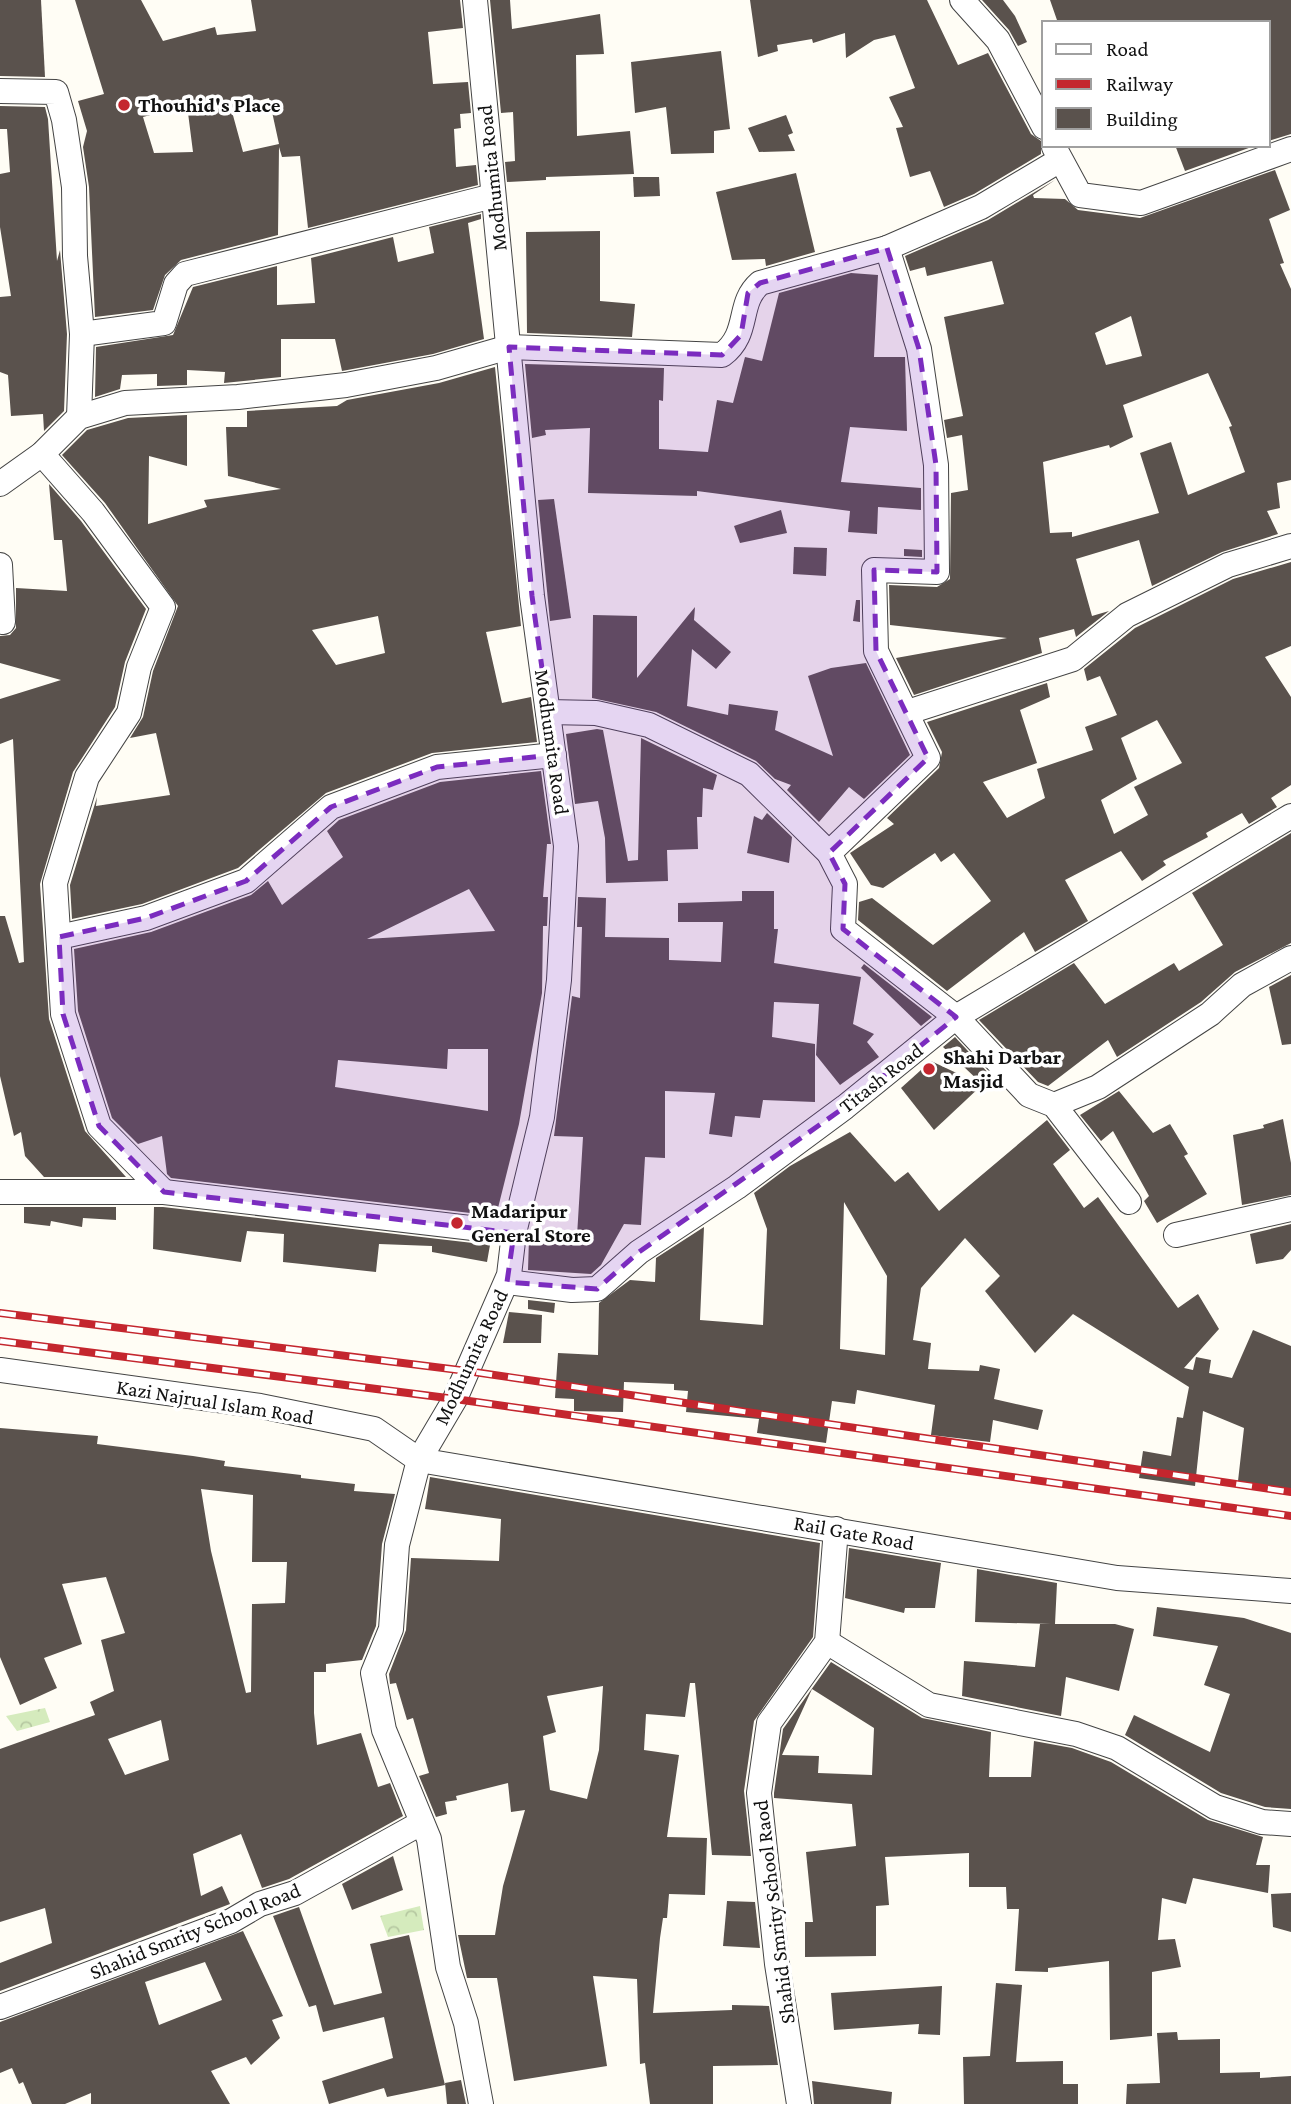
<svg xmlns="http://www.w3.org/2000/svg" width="1291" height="2104" font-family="'Crimson Pro',serif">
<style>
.park{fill:url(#park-crowns)}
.building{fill:#5a524d;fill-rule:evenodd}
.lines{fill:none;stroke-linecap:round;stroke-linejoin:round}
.minor-casing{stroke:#444;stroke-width:26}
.minor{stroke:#fff;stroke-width:24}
.rail-casing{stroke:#c4262e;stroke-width:8}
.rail{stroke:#fff;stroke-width:5;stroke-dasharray:16;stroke-linecap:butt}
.marked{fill:#7b2cbf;fill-opacity:0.2;stroke:#7b2cbf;stroke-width:5;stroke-dasharray:14 9;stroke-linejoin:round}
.poi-dot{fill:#c4262e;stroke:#fff;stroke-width:2.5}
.labels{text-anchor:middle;stroke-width:7;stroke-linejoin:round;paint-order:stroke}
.poi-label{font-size:21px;font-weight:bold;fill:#111;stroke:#fff;text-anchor:start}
.street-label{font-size:21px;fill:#111;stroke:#fff}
</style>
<defs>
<pattern id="park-crowns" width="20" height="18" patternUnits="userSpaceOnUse" patternTransform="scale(1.75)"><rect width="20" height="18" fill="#d5ebbd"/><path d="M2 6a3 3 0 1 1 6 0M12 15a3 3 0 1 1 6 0" fill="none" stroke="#b6c8a1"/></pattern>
</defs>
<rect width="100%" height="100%" fill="#fffdf5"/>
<g class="park">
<polygon points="45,1708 50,1722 17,1731 6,1716"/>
<polygon points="420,1906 424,1930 388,1937 380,1916"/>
</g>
<g class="building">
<polygon points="0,0 41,0 45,77 0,76"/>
<path d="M75,0H141L163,41L215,27L217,35L256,31L251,0H460L463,28L428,32L433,84L468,82L471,113L460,114L461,128L454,129L456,167L476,165L478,185L308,228L300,156L282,157L279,147L278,235L181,260L165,275L153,310L95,317L89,187L83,147L87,131L78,101L104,94ZM269,98L279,144L243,152L231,108ZM187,105L193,152L154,153L143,117Z"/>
<polygon points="490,0 510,0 512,29 600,14 604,54 576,55 577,136 630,131 634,174 546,177 546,180 507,182 505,162 515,161 513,112 501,113"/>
<polygon points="750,0 927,0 958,65 988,53 1031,134 1041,141 1041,154 974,194 944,207 930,171 910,177 896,128 903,127 889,97 915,88 895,35 874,40 846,58 845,33 813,43 812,39 777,45 778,51 758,57"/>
<polygon points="982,0 1003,0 1015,16 1027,42 1018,46 1009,30"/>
<polygon points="1050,0 1291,0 1291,134 1268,141 1268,23 1058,23"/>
<polygon points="721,51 730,129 714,131 714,153 671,154 666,107 635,113 631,62"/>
<polygon points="0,106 45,107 48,119 57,261 60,250 67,334 64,411 44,431 43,414 11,416 8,375 0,372 0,297 11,296 0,227 0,174 10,172 7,129 0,129"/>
<polygon points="786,115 793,133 788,135 795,151 759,152 748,128"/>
<polygon points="1175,145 1257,145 1185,171"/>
<path d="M1275,170L1290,210L1269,219L1284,263L1280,264L1291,289V480L1277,483L1280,508L1267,511L1278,534L1222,552L1152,586L1139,540L1076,559L1092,616L1109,611L1076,637L1074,629L1039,638L1042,653L914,695L896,658L1007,638L890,625L889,585L937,587L950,579L951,493L968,490L962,435L947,438L944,420L963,416L944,317L1004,304L992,261L927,276L925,267L910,271L905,256L988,220L1055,180L1033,195L1034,198L1065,199L1078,210L1140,218ZM1131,316L1142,356L1106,365L1095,333ZM1208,373L1232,426L1229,427L1245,472L1188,495L1171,442L1140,453L1159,513L1072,537V532L1050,533L1043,462L1109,445L1110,448L1133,437L1123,405Z"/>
<polygon points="796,173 815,252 766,266 765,259 732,260 716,192"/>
<polygon points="633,177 659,177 660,196 634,197"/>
<polygon points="481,214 481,219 468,223 484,339 433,354 342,371 335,339 281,339 281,377 224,383 225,372 187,370 187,385 157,386 157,374 122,375 120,389 95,397 96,347 173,335 193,287 277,266 277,305 315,303 311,258 393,237 398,262 434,253 429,227"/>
<polygon points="600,231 600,301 635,304 632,337 527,333 526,232"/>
<polygon points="851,273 878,275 874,357 905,357 907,431 850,427 841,482 921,488 921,510 878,507 877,534 848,532 850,511 697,491 697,496 588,493 590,428 545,430 546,435 532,438 525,364 664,368 663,401 659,400 659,449 708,452 717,400 733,403 745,357 762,361 779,293"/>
<path d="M495,367L521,626L486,632L502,703L531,697L537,742L432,753L326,793L238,868L142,904L72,919L70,885L97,797L96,806L170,795L156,733L130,738L143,717L153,671L178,606L105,503L62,455L87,430L128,418L187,415V466L149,456L148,524L207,507L204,500L281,489L228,476L226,427H247V411L337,406L347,400L439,383ZM378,616L385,653L336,665L312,630Z"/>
<polygon points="49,484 81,521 146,609 125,662 115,707 73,772 40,884 49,1019 85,1131 126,1177 44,1177 25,1156 21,1132 14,1136 0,1076 0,916 5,916 19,963 24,962 13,739 0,744 0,699 61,680 0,663 0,636 10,635 16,628 16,588 67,591 62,540 54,540"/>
<polygon points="554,499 571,618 550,621 538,500"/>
<polygon points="781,510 787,533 740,543 734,526"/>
<polygon points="794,547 827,548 826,576 793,574"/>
<polygon points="904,549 922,550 922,557 904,556"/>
<path d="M1291,562V646L1265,657L1291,697V785L1271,798L1277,807L1249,824L1242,813L1206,833L1208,837L1163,861L1166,865L1142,881L1121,851L1065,880L1088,921L1035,952L1024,932L947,991L858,920L859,902L872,898L933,945L991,901L954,853L941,862L935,853L883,888L871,885L850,853L894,824L887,818L939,768L942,752L927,722L1047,683L1050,697L1020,710L1037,763L983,782L1007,818L1045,798L1037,769L1093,750L1085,727L1117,715L1100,676L1087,681L1084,669L1135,628L1233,579ZM1157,720L1182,763L1134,787L1148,815L1114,834L1101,800L1137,779L1121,738Z"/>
<polygon points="856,600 860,600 860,622 853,621"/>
<polygon points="695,607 694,620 731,652 716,669 692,649 687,706 728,715 729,704 778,711 775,730 833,756 808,676 831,668 866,663 910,755 864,799 849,787 819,822 787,790 791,785 775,779 756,761 656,712 592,698 593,615 637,616 637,678"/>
<polygon points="597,729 603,730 628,861 638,860 641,738 717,775 713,790 703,788 702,817 697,817 698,849 667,850 668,881 606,883 605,838 598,801 575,804 566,734"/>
<path d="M541,771L551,844H547L543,897H548L547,926H543L542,993L519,1124L496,1216L171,1178L167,1174L162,1136L138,1144L112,1118L78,1011L74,949L151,932L251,895L268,881L282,905L343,857L327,831L339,820L440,782ZM469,889L495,931L367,939ZM448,1049H488V1111L335,1087L338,1060L447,1069Z"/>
<polygon points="767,813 792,837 789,863 747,853 754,816 762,820"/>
<polygon points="1291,833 1291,943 1235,972 1201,1002 1117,1057 1108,1040 1048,1086 1038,1082 979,1020 1074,963 1105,1004 1174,963 1179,971 1223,945 1192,893"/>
<polygon points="742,891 774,891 774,929 778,929 774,963 861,977 853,1024 874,1034 867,1042 879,1057 840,1085 816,1055 819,1004 774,1002 772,1037 815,1044 815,1102 763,1100 760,1118 735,1116 732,1137 709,1134 715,1093 665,1091 665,1158 645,1157 641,1225 624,1224 601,1265 591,1274 528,1270 529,1238 577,1236 583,1137 554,1136 572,996 580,998 582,927 577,927 578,897 606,898 605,937 669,938 669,960 721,962 723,922 678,922 678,903 742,901"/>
<polygon points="864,964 932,1017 921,1026 861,968"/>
<polygon points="1291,975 1291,1044 1282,1045 1269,987"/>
<polygon points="955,1037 992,1077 983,1085 943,1047"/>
<polygon points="931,1061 982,1085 934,1130 901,1088"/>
<polygon points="1119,1091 1153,1133 1170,1124 1188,1154 1184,1156 1207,1194 1157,1223 1144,1201 1149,1196 1113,1131 1101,1141 1080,1115"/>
<polygon points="1283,1119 1291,1163 1291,1195 1242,1205 1233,1135 1264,1128 1263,1125"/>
<path d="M1047,1120L1070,1150L1053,1164L1084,1208L1098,1197L1178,1308L1198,1294L1219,1329L1184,1368L1193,1370L1196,1357L1211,1360L1209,1373L1232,1378L1253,1330L1291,1346V1490L1238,1481L1244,1428L1203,1411L1195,1486L1139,1478L1143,1451L1171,1456L1177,1417L1183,1418L1189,1387L1073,1314L1035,1353L985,1291L1000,1276L965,1238L921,1288L913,1340L931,1343L928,1369L979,1371L980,1365L1000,1369L994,1399L1043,1410L1038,1430L993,1420L990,1442L931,1435L935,1405L857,1390L855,1404L832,1401L826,1443L757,1433L759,1419L686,1412L688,1391L674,1390V1384L624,1382L623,1412L574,1411V1399L555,1398L558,1353L598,1355L599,1303L630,1280L655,1282L656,1258L704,1227L700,1320L763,1325L767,1229L754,1193L790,1166L850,1132L895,1182L908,1172L939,1211ZM844,1202L887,1276L885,1355L840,1349Z"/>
<polygon points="24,1207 116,1207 116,1220 83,1218 82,1227 51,1221 50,1226 24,1223"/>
<polygon points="154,1207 163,1207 490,1245 487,1262 432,1252 432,1246 379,1244 376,1272 283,1262 284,1234 247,1231 241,1262 153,1249"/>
<polygon points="1291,1224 1291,1250 1283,1259 1256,1264 1250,1234"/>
<polygon points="528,1300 555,1303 554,1313 528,1309"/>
<polygon points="509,1312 542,1315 541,1343 503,1343"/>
<path d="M0,1428L98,1436L97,1444L193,1456L225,1461L224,1466L301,1475V1478L355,1484L354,1491L395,1494L382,1544L376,1626L362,1660L326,1664V1672H314V1713L317,1745L361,1733L378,1787L390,1783L403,1816L289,1879L262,1888L241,1834L193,1854L201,1896L222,1886L230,1904L0,1991V1963L52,1943L45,1908L0,1922V1749L95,1715L90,1702L114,1691L101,1640L125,1633L106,1577L62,1584L82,1644L44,1658L57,1688L20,1705L0,1657ZM201,1489L253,1495L252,1562H287L285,1603L252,1604L251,1692L246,1693L211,1551ZM161,1720L169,1760L125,1775L108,1739Z"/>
<path d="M430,1477L820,1543L813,1637L754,1721L744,1791L751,1856L712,1855L695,1683H690L685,1717L646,1714L644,1750L679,1755L667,1837L707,1838L705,1895L669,1894L667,1918H663L660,1938L653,2013L732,2010V2005L769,2006L778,2065L713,2066V2104H650L645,2063L640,2064L637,1979L593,1976L607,2066L514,2081L497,1978H467L458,1935H495L503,1886L525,1810L511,1812L508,1783L456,1796L457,1800L445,1802L447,1814L436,1817L419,1776L429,1773L413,1718L407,1720L396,1683L390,1684L389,1674L406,1630L411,1558L499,1561L501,1519L425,1509ZM603,1686L599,1750L587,1799L550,1790L543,1736L556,1732L547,1696Z"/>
<polygon points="849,1548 941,1563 935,1608 905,1608 904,1613 845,1598"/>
<polygon points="977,1569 1057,1583 1055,1624 1115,1624 1134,1629 1119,1691 1066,1677 1061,1716 962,1696 964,1661 1035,1667 1040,1624 1051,1624 975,1622"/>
<polygon points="1157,1607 1244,1618 1291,1633 1291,1809 1265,1807 1221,1793 1125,1735 1134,1715 1210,1752 1230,1694 1204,1685 1218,1646 1153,1636"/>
<path d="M831,1662L922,1718L991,1732L989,1777H1031L1034,1741L1072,1748L1111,1762L1208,1820L1263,1837L1256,1865H1270L1268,1893L1193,1878L1186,1904L1162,1898L1158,1940L1175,1939L1181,1967L1152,1972V2036L1110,2040L1109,1961L1048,1968V1972L1015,1971L1019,1909H1007L1006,1887H969V1853L885,1857L889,1905L876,1906V1956L805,1957V1922H813L806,1852L856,1846L852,1804L774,1798V1793L783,1729ZM812,1689L874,1728L872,1775L818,1773L819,1756L782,1755Z"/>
<polygon points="393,1856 403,1890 352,1910 342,1884"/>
<polygon points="1291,1893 1291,1932 1273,1927 1271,1894"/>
<polygon points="727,1901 755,1902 760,1948 723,1946"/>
<polygon points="299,1907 334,2005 382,1993 370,1944 409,1935 445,2085 387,2097 384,2088 329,2104 322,2081 393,2058 384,2017 323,2032 316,2005 309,2007 273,1916"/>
<path d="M243,1931L283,2016L272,2020L280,2038L251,2065L246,2057L211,2071L230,2104H91V2093L65,2104H32L23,2082L19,2084L12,2068L0,2073V2022ZM205,1962L222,2000L159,2025L145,1982Z"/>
<polygon points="996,1983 1022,1985 1016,2062 1063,2061 1063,2084 1078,2084 1078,2104 964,2104 963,2057 990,2056"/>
<polygon points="942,1986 940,2035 918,2034 919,2024 834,2030 831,1993"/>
<polygon points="1177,2032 1178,2040 1220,2039 1220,2073 1260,2072 1260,2078 1291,2076 1291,2104 1126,2104 1127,2084 1160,2083 1157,2033"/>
<polygon points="461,2080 466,2104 447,2104 445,2083"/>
<polygon points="812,2081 892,2092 891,2104 814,2104"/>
</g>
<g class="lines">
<g class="minor-casing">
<g id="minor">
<polyline points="475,0 532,596 566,846 559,980 542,1117 514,1233 509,1275 455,1399 419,1460 397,1545 391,1629 373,1673 384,1730 429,1839 448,1967 466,2023 481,2104"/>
<polyline points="962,0 998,40 1044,127"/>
<polyline points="0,91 56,92 64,120 74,187 75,256 82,334 79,417"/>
<polyline points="1054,147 1080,195 1141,203 1291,149"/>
<polyline points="82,334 164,323 176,284 185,274 493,196"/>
<polyline points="42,454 93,512 163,607 139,667 129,713 87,777 55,883 63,1014 99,1126 164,1192"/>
<path d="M0,484L42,454L79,417L125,403L238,397L346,385L436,368L509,347L722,355C751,333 736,304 760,283L887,248L981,207L1060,160"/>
<polyline points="0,565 3,622"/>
<polyline points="548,712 596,713 649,725 749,774 829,853 845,884 843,929 956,1017 1029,1095 1054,1105 1129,1202"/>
<polyline points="908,712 1073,659 1127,615 1228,565 1291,546"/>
<polyline points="829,853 928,758 876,651 874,570 937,572 936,465 919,349 887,248"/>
<polyline points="59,937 146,918 246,881 331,807 437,767 554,755"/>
<polyline points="1054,1105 1098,1087 1210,1014 1242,985 1291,958"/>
<polyline points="0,1192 164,1192 514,1233"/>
<polyline points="1176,1235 1291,1209"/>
<polyline points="507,1282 572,1290 597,1289 639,1252 737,1187 845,1107 956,1017 1291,816"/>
<polyline points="0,1370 260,1406 374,1429 419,1460 1117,1578 1291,1591"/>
<polyline points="827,1642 929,1705 1076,1734 1117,1748 1215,1807 1262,1822 1291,1824"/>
<polyline points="0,2007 231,1921 260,1904 295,1893 421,1823"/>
<polyline points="799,2104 777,1964 759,1793 769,1723 827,1642 836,1529"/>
</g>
</g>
<use href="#minor" class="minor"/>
<g class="rail-casing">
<g id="rail">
<polyline points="0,1313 467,1371 1291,1492"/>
<polyline points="0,1341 455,1399 1291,1516"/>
</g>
</g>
<use href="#rail" class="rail"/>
</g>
<path class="marked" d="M887,248L919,349L936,465L937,572L874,570L876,651L928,758L829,853L845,884L843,929L956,1017L845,1107L639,1252L597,1289L507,1282L514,1233L164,1192L99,1126L63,1014L59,937L146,918L246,881L331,807L437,767L554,755L532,596L509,347L722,355L741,335L748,293L760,283Z"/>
<g class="poi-dot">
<circle cx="124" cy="105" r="7"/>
<circle cx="929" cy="1069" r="7"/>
<circle cx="457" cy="1223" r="7"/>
</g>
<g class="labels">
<g class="poi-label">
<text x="138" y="112">Thouhid's Place</text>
<text x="943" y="1064">Shahi Darbar<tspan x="943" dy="24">Masjid</tspan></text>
<text x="471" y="1218">Madaripur<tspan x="471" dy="24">General Store</tspan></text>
</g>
<g class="street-label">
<text transform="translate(492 178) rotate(-96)" y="7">Modhumita Road</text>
<text transform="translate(552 742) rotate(82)" y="7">Modhumita Road</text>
<text transform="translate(881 1078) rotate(-38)" y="7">Titash Road</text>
<text transform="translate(471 1357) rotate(-65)" y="7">Modhumita Road</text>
<text transform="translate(215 1402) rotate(9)" y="7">Kazi Najrual Islam Road</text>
<text transform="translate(854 1533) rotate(10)" y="7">Rail Gate Road</text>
<text transform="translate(774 1912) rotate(-97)" y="7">Shahid Smrity School Raod</text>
<text transform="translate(195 1931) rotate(-22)" y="7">Shahid Smrity School Road</text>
</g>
</g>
<rect x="1042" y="21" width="228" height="126" fill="#ffffff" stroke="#a0a0a0" stroke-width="2"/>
<rect x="1056" y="44" width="35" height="10" fill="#ffffff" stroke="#a0a0a0" stroke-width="2"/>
<text x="1106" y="56" font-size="21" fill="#111111">Road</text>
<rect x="1056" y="79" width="35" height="10" fill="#c4262e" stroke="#a0a0a0" stroke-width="2"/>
<text x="1106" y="91" font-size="21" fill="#111111">Railway</text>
<rect x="1056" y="108" width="35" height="21" fill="#5a524d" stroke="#a0a0a0" stroke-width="2"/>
<text x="1106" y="126" font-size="21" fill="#111111">Building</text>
</svg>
